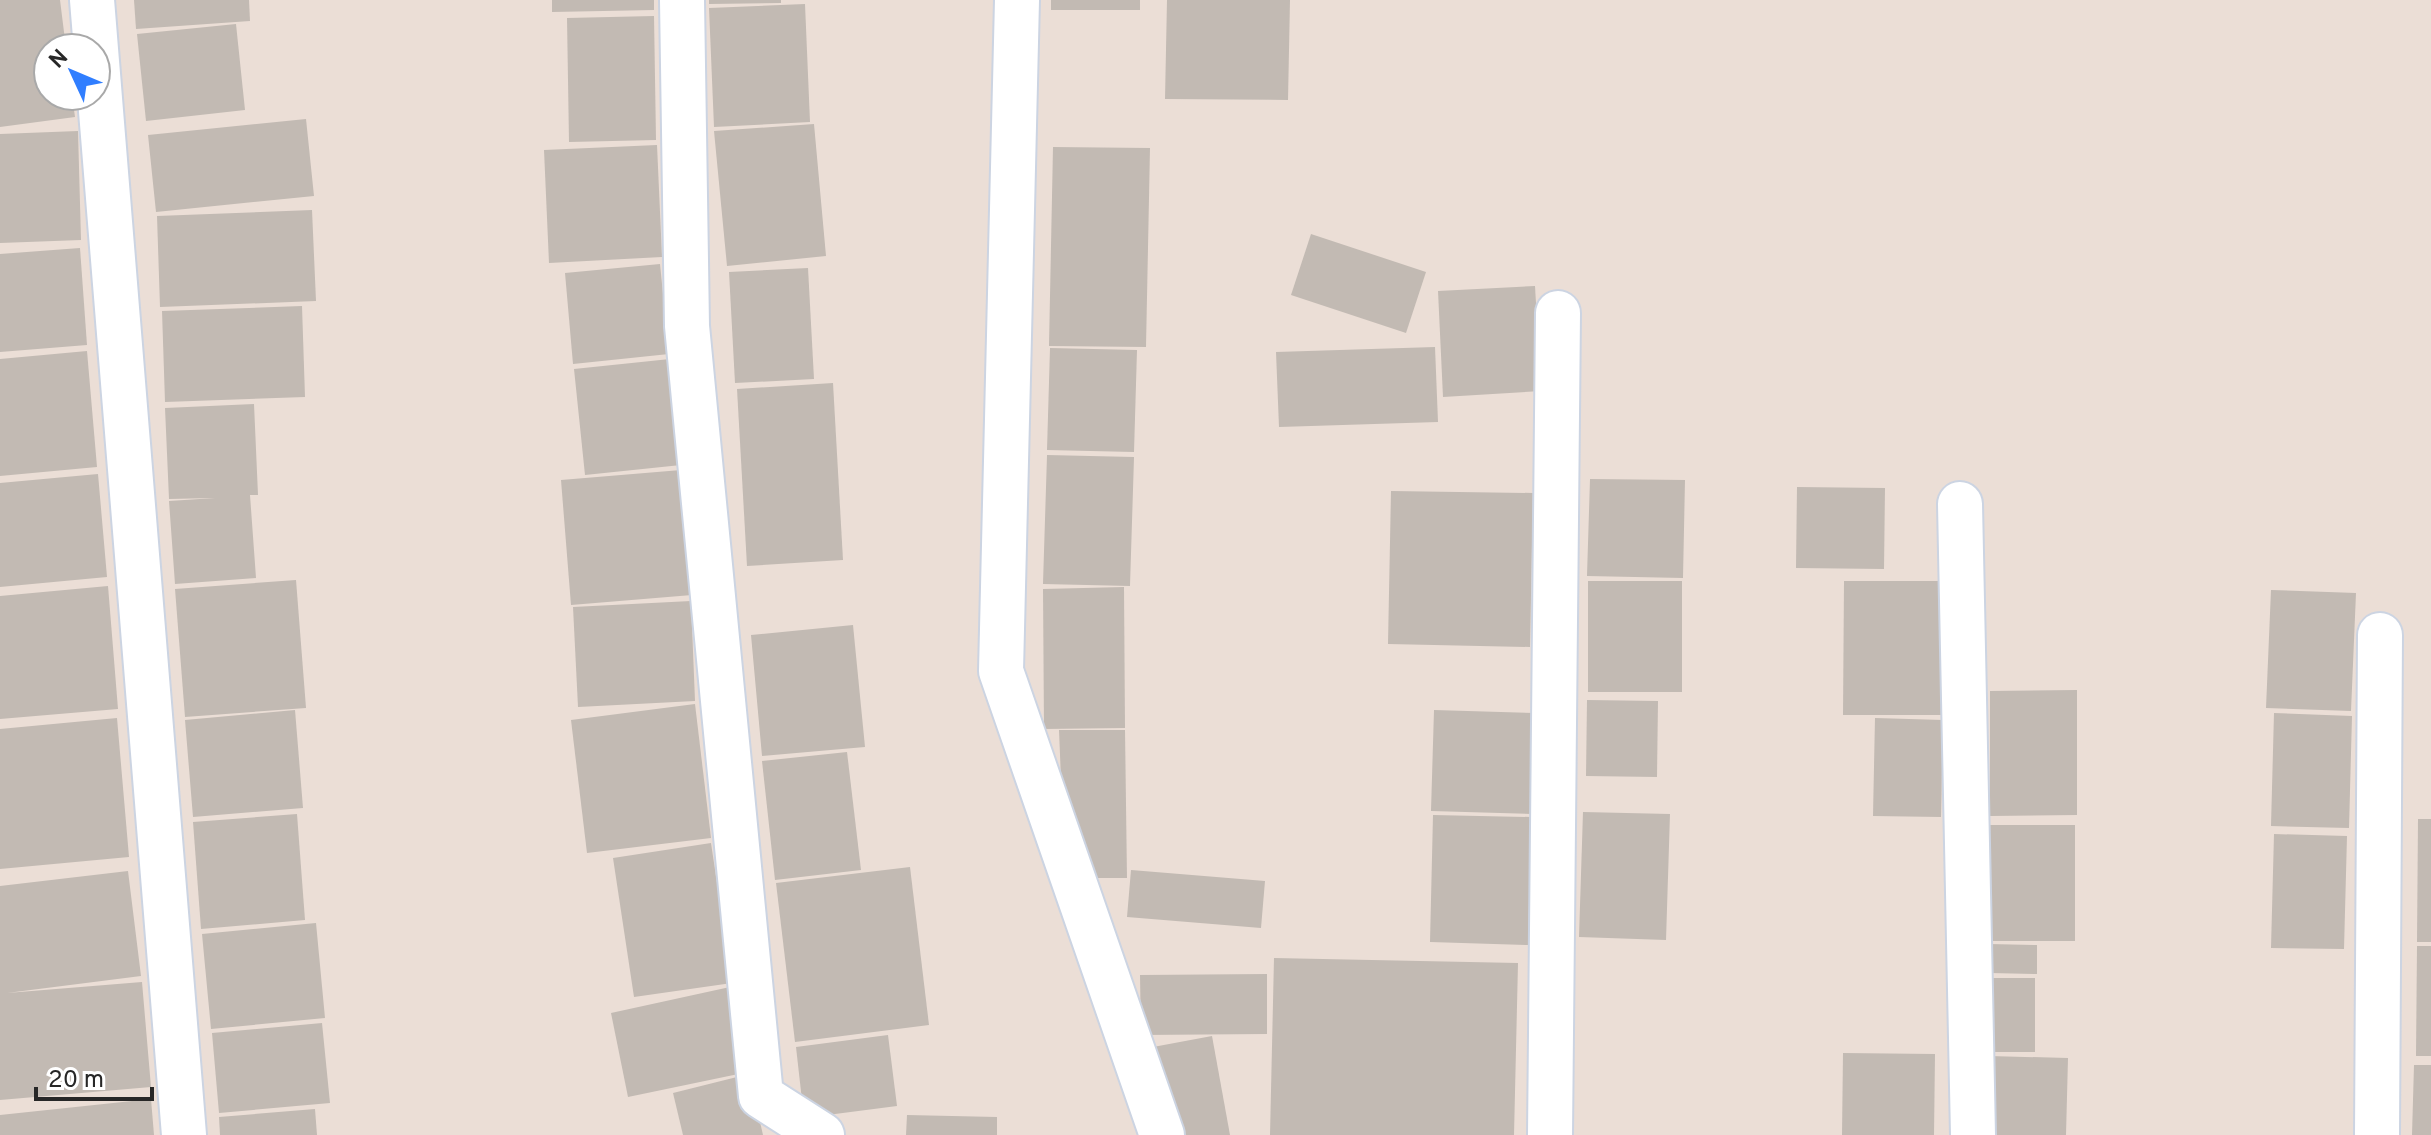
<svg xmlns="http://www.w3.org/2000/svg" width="2431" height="1135" font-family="Overpass,sans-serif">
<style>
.building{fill:#c2bab3}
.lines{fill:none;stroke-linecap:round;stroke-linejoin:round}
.street-casing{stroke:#ccd4e2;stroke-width:48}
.street{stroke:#fff;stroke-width:44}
</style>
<rect width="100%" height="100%" fill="#ebded6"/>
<g class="building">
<polygon points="0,0 60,0 66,48 48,48 48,96 72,96 75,117 0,127"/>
<polygon points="134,0 249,0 250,21 136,29"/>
<polygon points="552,0 654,0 654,10 552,12"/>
<polygon points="709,0 781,0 781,3 709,4"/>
<rect x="1051" y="0" width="89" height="10"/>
<polygon points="1167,0 1290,0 1288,100 1165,99"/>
<polygon points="805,4 810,122 714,127 709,8"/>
<polygon points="654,16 656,140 569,142 567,18"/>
<polygon points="236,24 245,110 146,121 137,34"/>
<polygon points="306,119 314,196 156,212 148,135"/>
<polygon points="814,124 826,256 727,266 714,131"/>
<polygon points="78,131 81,240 0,243 0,134"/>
<polygon points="657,145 662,257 549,263 544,150"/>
<polygon points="1053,147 1150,148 1146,347 1049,346"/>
<polygon points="312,210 316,301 160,307 157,216"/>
<polygon points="1311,234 1426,272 1406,333 1291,295"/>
<polygon points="80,248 87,345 0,352 0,254"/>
<polygon points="660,264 669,354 573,364 565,273"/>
<polygon points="808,268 814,379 735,383 729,272"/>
<polygon points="1535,286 1541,391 1443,397 1438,291"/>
<polygon points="302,306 305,397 165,402 162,311"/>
<polygon points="1435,347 1438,422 1279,427 1276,352"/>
<polygon points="1050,348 1137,350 1134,452 1047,450"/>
<polygon points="87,351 97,467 0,476 0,359"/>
<polygon points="670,359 681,465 585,475 574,369"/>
<polygon points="833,383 843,560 747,566 737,389"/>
<polygon points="254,404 258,495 250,495 256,578 175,584 169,501 215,498 169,499 165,408"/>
<polygon points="1047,455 1134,457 1130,586 1043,584"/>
<polygon points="681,470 692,595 571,605 561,480"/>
<polygon points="98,474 107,577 0,587 0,483"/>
<polygon points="1590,479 1685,480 1683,578 1587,576"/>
<polygon points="1797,487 1885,488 1884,569 1796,568"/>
<polygon points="1391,491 1533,493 1530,647 1388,644"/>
<polygon points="296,580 306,708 185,717 175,589"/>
<rect x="1588" y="581" width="94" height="111"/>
<polygon points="1844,581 1945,581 1943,715 1843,715"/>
<polygon points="108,586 118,709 0,719 0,596"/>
<polygon points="1124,587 1125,728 1044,729 1043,589"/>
<polygon points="2271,590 2356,593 2351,711 2266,708"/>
<polygon points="691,601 695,701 578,707 573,607"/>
<polygon points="853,625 865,747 762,756 751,635"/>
<polygon points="2077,690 2077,815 1990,816 1990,691"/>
<polygon points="1587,700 1658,701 1657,777 1586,776"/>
<polygon points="695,704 711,838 587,853 571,720"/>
<polygon points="295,710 303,808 193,817 185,720"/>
<polygon points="1434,710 1535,713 1532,814 1431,811"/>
<polygon points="2274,713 2352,716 2349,828 2271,826"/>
<polygon points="117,718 129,857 0,869 0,729"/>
<polygon points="1875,718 1943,720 1941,817 1873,816"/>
<polygon points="1059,730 1125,730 1127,878 1065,878"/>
<polygon points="847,752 861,870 775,880 762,761"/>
<polygon points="1583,812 1670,814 1666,940 1579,937"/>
<polygon points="297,814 305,920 201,929 193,822"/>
<polygon points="1433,815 1531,817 1528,945 1430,942"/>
<polygon points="2418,819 2431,819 2431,942 2417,942"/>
<rect x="1989" y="825" width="86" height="116"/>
<polygon points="2274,834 2347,836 2344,949 2271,948"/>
<polygon points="711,843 732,983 634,997 613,858"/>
<polygon points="910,867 929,1025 795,1042 776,883"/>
<polygon points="1131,870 1265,881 1261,928 1127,917"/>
<polygon points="128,871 141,976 7,993 142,982 151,1087 0,1100 0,886"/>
<polygon points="316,923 325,1018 211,1029 202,934"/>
<polygon points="1989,944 2037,945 2037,974 1990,973"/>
<polygon points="2417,946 2431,946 2431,1056 2416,1056"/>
<polygon points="1274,958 1518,963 1514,1135 1270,1135"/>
<polygon points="1267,974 1267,1034 1141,1035 1140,975"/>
<polygon points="1990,978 2035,978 2035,1052 1989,1052"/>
<polygon points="730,987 748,1072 628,1097 611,1013"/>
<polygon points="322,1023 330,1103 219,1113 212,1033"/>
<polygon points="888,1035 897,1106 804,1118 796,1047"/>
<polygon points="1212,1036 1230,1135 1153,1135 1137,1050"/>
<polygon points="1843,1053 1935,1054 1934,1135 1842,1135"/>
<polygon points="1989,1056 2068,1058 2066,1135 1987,1135"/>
<polygon points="2414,1065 2431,1065 2431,1135 2412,1135"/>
<polygon points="749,1074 763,1135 683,1135 673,1093"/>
<polygon points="151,1099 154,1135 0,1135 0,1115"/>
<polygon points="315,1109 317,1135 220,1135 219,1117"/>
<polygon points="907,1115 997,1117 997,1135 906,1135"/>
</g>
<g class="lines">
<g class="street-casing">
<g id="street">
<polyline points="92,0 184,1135"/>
<polyline points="682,0 687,326 761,1096 822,1135"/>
<polyline points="1017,0 1001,671 1162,1135"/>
<polyline points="1960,504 1973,1135"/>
<polyline points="1550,1135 1558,313"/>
<polyline points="2377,1135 2380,635"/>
</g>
</g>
<use href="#street" class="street"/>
</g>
<g transform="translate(72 72) rotate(314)"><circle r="38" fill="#ffffff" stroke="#a9a9a9" stroke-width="2"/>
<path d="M0-6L14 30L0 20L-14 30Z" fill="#307eff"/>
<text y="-12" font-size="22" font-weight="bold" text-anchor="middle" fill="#272727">N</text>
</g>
<path d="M36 1087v12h116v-12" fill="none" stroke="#272727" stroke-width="4"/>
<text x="48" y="1087" font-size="24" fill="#272727" stroke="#ffffff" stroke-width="6" paint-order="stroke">20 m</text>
</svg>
